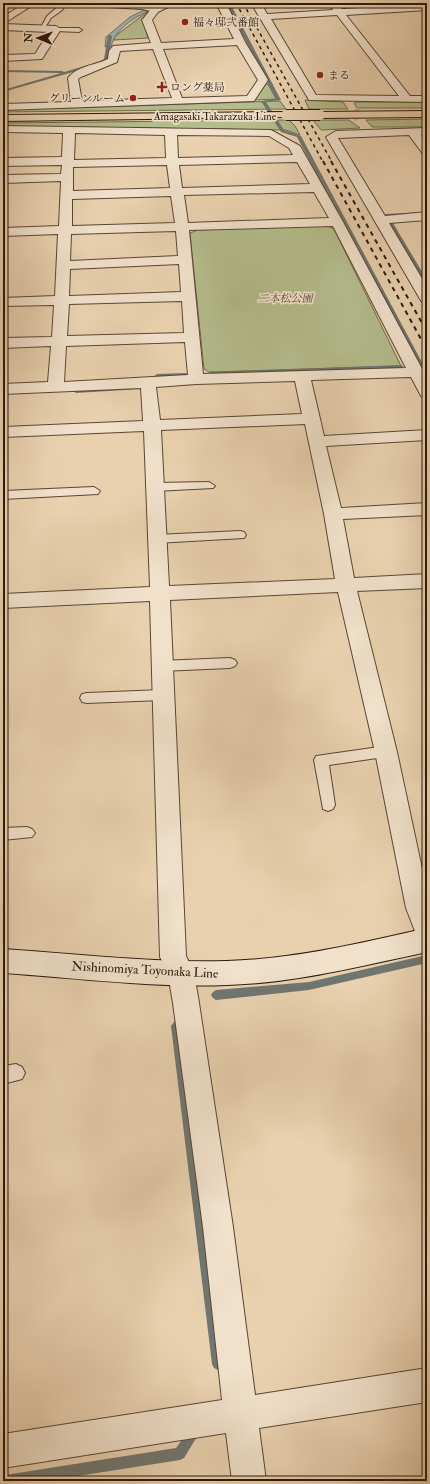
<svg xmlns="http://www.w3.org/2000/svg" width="430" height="1484" font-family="'IM FELL Double Pica','Noto Serif JP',serif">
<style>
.green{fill:#b4bc8c;stroke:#706a4c}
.water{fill:#9cb5b5;stroke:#6f7671}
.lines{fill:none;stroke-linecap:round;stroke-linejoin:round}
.stream{fill:#6f7671;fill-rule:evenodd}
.minor-tunnel{stroke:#c3ac8e;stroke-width:10;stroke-dasharray:10 5;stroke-linecap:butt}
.service-casing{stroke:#5a4634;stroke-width:2}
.minor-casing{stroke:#5a4634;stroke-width:2}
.secondary-casing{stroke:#2b180b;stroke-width:2}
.primary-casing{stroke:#2b180b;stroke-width:2}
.service{fill:#f1e1cb;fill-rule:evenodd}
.minor{fill:#f1e1cb;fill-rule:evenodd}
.secondary{fill:#f1e1cb;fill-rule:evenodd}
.primary{fill:#e9d1af;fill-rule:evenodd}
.rail-far1{stroke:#2b180b;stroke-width:1.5;stroke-dasharray:3.5 3.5;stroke-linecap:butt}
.rail{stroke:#2b180b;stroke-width:2;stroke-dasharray:4.5 4.5;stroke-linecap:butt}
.primary-bridge-casing{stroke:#2b180b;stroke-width:12;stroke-linecap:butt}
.primary-bridge{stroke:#e9d1af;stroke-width:10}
.poi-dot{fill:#8f2418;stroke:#f1e1cb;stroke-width:1.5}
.labels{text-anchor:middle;stroke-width:3.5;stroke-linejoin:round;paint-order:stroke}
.far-poi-label{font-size:11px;fill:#2b180b;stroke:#f1e1cb;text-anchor:start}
.far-street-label{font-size:11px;fill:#2b180b;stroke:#f1e1cb}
.far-park-label{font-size:11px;font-style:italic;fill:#544932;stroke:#f1e1cb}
.street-label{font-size:13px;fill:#2b180b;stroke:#f1e1cb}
</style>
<rect width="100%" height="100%" fill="#e9d1af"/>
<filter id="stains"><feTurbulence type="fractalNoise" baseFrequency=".005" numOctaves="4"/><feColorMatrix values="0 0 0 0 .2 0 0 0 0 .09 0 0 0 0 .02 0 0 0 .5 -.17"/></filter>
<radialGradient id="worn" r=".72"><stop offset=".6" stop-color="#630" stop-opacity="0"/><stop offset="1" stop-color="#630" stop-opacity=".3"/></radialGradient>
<g class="green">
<polygon points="147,12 149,12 143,21 148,38 114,40 114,37"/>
<polygon points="266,84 268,84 276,99 255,100"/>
<polygon points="305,100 343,102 348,109 309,109"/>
<polygon points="280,101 286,109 3,112 3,110"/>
<polygon points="357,102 427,102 427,108 357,108 354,103"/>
<polygon points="427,119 427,127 372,127 366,120"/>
<polygon points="289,120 295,126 300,135 286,130 3,126 3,123"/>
<polygon points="313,120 349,120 360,128 321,130"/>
<polygon points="326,225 334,229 401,366 209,372 204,369 190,233 198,230"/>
</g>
<path class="water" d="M158,3H166C145,12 116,24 111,47H105L106,37L130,17Z"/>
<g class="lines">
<g class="stream">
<polygon points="226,3 230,3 281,100 266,102 284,130 301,136 424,366 423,367 418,366 297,137 281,132 261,101 276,99"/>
<polygon points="110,35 112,36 108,59 101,64 3,92 3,90 61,73 3,72 3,70 62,71 64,72 99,62 104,59 108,36"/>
<polygon points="427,212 427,214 386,216 384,215 386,214"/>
<polygon points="389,222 393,223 427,280 427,286 424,284 389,223"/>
<polygon points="401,365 403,366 403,368 210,376 207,374 210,372"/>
<polygon points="186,373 188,374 188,376 159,378 155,380 152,378 157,374"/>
<polygon points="138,386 141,388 140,389 76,393 73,391 76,389"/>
<polygon points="427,955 427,963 309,990 216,1000 213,998 211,995 213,992 216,990 309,982"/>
<polygon points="182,1013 185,1015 187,1018 181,1027 224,1364 222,1368 218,1370 214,1368 212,1364 171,1026 179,1015"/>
<polygon points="192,1429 196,1431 198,1435 184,1458 180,1460 46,1481 3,1481 3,1475 5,1475 176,1448 188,1431"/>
</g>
<polyline class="minor-tunnel" points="354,110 361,121"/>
<g class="service-casing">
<g id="service">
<polygon points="61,4 66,5 61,11 51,18 44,29 40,29 47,16"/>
<polygon points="110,4 142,5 158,10 155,12 142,9 108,7 107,6"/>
<polygon points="54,28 79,28 82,30 79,32 56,31 53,29"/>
<polygon points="209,482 215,486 213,488 155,491 149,487 155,483"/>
<polygon points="94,487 100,491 98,494 3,499 3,491"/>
<polygon points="240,531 244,532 246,535 244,538 156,543 150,539 156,535"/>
<polygon points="230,658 235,660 237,663 235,666 230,668 161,671 156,669 154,666 156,663 161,661"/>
<polygon points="162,690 167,691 169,695 167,699 162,700 87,703 82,702 80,698 82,694 87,693"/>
<polygon points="386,746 391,748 393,752 391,756 329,765 335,805 333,809 328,811 323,809 314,760 316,756"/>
<polygon points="27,827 32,829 35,833 32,837 3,840 3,828"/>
<polygon points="16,1064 22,1067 25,1073 22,1079 3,1084 3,1066"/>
</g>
</g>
<g class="minor-casing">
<g id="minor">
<polygon points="25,3 36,3 3,24 3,17"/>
<path d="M163,3H176L158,12L152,20L161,43L234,39L216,3H226L245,42L268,80L254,101L3,110V104L71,102L68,78C77,66 96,65 108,59L109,51L113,46L151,43L142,20L152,8ZM237,45L258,80L247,96L182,98L163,49ZM153,49L172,98L82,101L78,79L81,77L117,62L120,51Z"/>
<path d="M251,3H261L267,14L333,10L329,3H337L342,9L427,4V10L346,15L410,96H427V102L309,100ZM337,15L399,96L316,95L271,19Z"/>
<polygon points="3,24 56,26 61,29 42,59 3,61 3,55 35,54 49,32 3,30"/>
<path d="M3,126L271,130L300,146L343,222L427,378V398L421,396L411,377L311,380L324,436L427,430V440L326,446L341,508L427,503V515L343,519L354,578L427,574V588L357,591L397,752L427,892V942L418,939L406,908L375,752L338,592L170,600L186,956L194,973L199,1003L233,1227L255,1395L427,1368V1402L259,1428L266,1481H232L226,1433L3,1468V1434L222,1400L203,1227L173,1003L168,974L160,957L150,601L3,608V594L150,587L144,431L3,437V427L143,421L141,388L3,394V384L48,382L51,346L3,348V338L52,337L54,305L3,306V298L55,296L58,234L3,236V228L59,226L61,181L3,183V175L61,174L62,165L3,166V158L62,157L63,133L3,132ZM75,133L165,135L166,158L74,160ZM177,135L269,136L289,148L293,155L178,158ZM297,162L310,184L182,188L179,165ZM167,165L170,188L73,191V167ZM314,192L329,218L188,223L184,195ZM171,196L175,223L72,226V199ZM333,226L406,368L203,374L189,230ZM176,231L178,256L70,261L71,234ZM179,264L181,292L69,296L70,269ZM182,301L184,333L67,336L69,304ZM185,342L188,375L64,382L66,346ZM295,381L302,414L160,420L156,387L196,384ZM305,424L324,514L335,579L169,586L161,430Z"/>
<polygon points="427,128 427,134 421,135 427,144 427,156 423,154 409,135 338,138 385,216 427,212 427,220 389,223 427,287 427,303 422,302 420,299 326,137 336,131"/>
</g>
</g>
<g class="secondary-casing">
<path id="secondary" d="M427,928V952C361,966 295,983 227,985C153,988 77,978 3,973V949C77,954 153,963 227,961C295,959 361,943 427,928Z"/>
</g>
<g class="primary-casing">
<g id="primary">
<polygon points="427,111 427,117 320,118 314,115 320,112"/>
<polygon points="286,112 292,115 290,117 3,121 3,115"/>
</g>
</g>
<use href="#service" class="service"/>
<use href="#minor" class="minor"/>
<use href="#secondary" class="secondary"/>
<use href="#primary" class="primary"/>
<g class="rail-far1">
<polyline points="236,3 323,162"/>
<polyline points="243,3 332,162"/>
</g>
<g class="rail">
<polyline points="323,161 427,350"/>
<polyline points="331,161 427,332"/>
</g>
<g class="primary-bridge-casing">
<polyline id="primary-bridge" points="286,115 320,115"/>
</g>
<use href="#primary-bridge" class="primary-bridge"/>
</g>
<g class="poi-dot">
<circle cx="185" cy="22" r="4"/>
<circle cx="320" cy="75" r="4"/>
<path d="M160 81h4v4h4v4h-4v4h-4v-4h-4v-4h4z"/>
<circle cx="133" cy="98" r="4"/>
</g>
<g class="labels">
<g class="far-poi-label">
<text x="193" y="26">福々邸弐番館</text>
<text x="328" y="79">まる</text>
<text x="170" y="91">ロング薬局</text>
<text x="125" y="102" text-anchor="end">グリーンルーム</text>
</g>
<g class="far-street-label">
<text x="215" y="120">Amagasaki Takarazuka Line</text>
</g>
<g class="far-park-label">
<text x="285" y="302">二本松公園</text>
</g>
<g class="street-label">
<text transform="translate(145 969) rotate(3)" y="5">Nishinomiya Toyonaka Line</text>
</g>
</g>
<rect width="430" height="1484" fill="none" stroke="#e9d1af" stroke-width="16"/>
<rect x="4" y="4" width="422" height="1476" fill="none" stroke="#2b180b" stroke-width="2"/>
<rect x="8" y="8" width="414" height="1468" fill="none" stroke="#2b180b"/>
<g transform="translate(38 38) rotate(271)" stroke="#f1e1cb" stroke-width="3" paint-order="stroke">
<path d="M0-3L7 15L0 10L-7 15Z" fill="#2b180b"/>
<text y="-6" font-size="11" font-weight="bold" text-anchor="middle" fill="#2b180b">N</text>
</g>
<rect width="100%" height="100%" filter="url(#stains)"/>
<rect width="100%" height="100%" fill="url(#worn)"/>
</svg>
